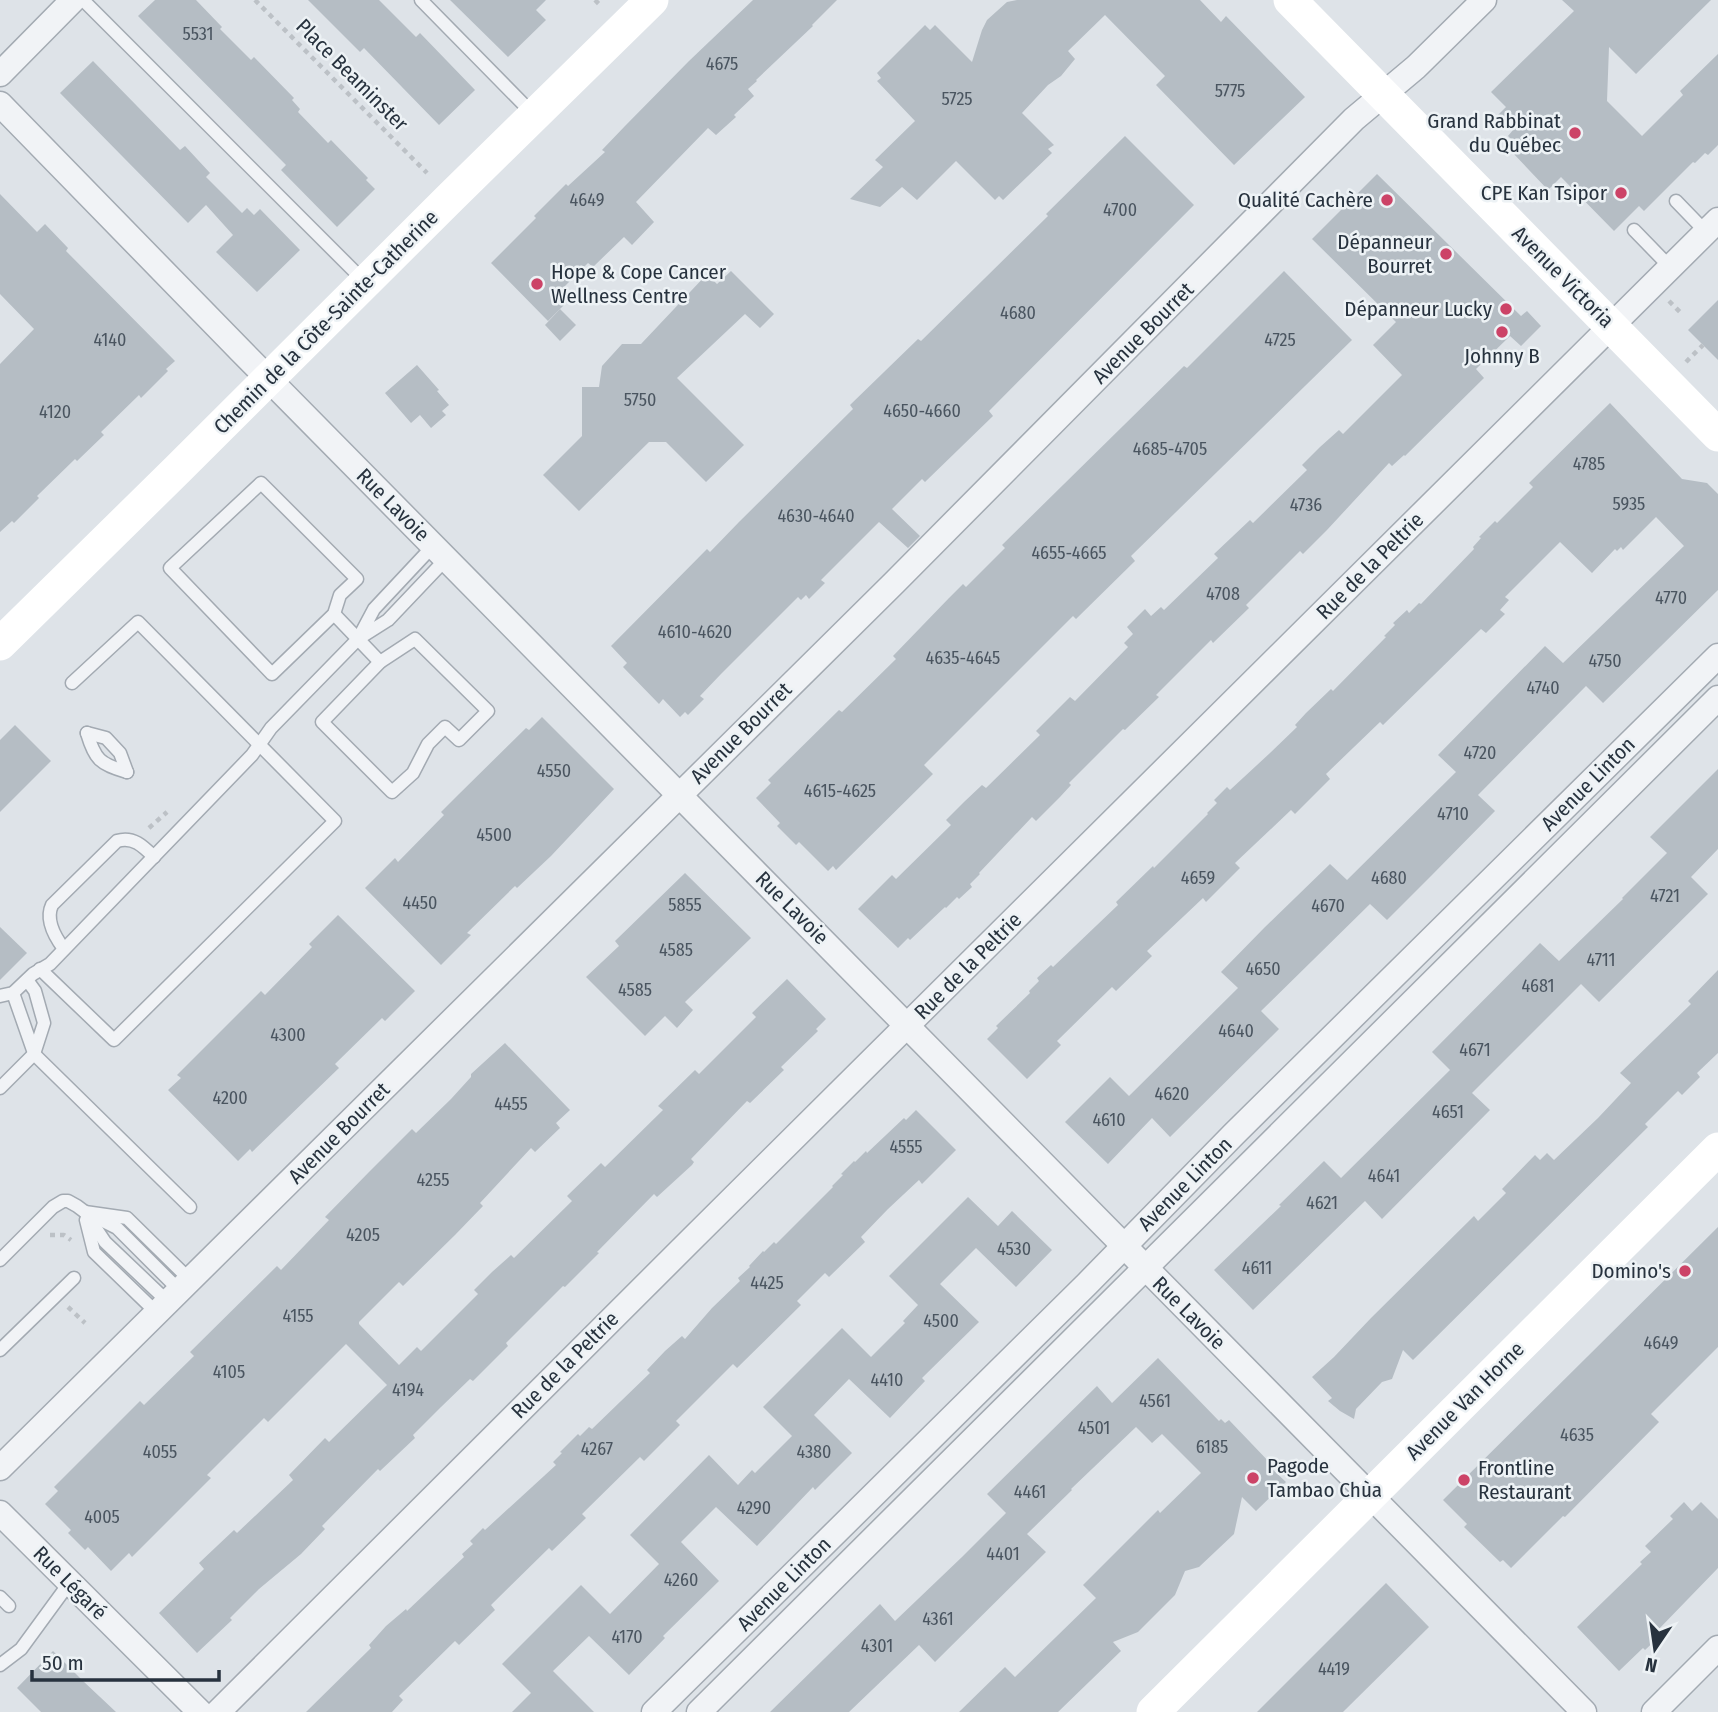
<svg xmlns="http://www.w3.org/2000/svg" width="1718" height="1712" font-family="'Fira Sans Condensed',sans-serif">
<style>
.building{fill:#b5bdc4}
.lines{fill:none;stroke-linecap:round;stroke-linejoin:round}
.lane-casing{stroke:#a3aab2;stroke-width:15}
.street-casing{stroke:#a3aab2;stroke-width:27}
.path{stroke:#bcc1c6;stroke-width:4.5;stroke-dasharray:5 5;stroke-linecap:butt}
.lane{stroke:#f1f3f6;stroke-width:12}
.street{stroke:#f1f3f6;stroke-width:24}
.secondary{stroke:#fff;stroke-width:33}
.poi-dot{fill:#cc4367;stroke:#edf2f5;stroke-width:2.5}
.labels{text-anchor:middle;stroke-width:5;stroke-linejoin:round;paint-order:stroke}
.number-label{font-size:18px;fill:#4a5560}
.street-label{font-size:21px;fill:#27323e;stroke:#edf2f5}
.poi-label{font-size:21px;fill:#27323e;stroke:#edf2f5;text-anchor:end}
</style>
<rect width="100%" height="100%" fill="#dee3e8"/>
<g class="building">
<polygon points="155,0 196,0 222,27 220,29 251,60 254,57 294,98 292,100 300,109 298,112 328,143 331,140 368,178 366,180 375,189 337,227 281,170 286,165 138,16"/>
<polygon points="308,0 379,0 416,37 420,33 475,90 439,125 364,48 360,52"/>
<polygon points="450,0 546,0 536,10 546,20 508,57"/>
<polygon points="753,0 837,0 812,25 813,26 756,80 757,81 748,89 754,96 734,115 736,117 716,135 708,128 636,202 654,222 632,245 624,237 593,267 588,263 560,291 569,300 548,321 491,263 536,218 534,216 566,184 568,186 605,152 602,150 625,126 689,61"/>
<polygon points="1017,0 1200,0 1221,22 1226,16 1305,97 1234,165 1156,85 1165,76 1105,15 1068,51 1075,59 1061,76 1048,85 1022,113 1054,145 1048,149 1052,153 1003,200 999,196 995,200 956,161 917,200 902,187 880,207 850,199 883,167 875,160 915,121 877,81 881,78 877,73 925,25 930,30 935,25 972,62 982,30 987,20 1007,2"/>
<polygon points="1562,0 1711,0 1636,74 1609,47 1607,101 1642,136 1683,95 1680,91 1718,54 1718,145 1708,155 1705,153 1695,163 1693,162 1644,211 1639,206 1614,231 1561,177 1548,190 1511,151 1517,145 1508,136 1513,130 1498,115 1506,107 1491,92 1574,11"/>
<polygon points="93,61 180,150 185,146 210,173 206,177 242,213 247,208 254,215 260,209 300,250 257,292 216,252 233,235 206,205 188,223 60,93"/>
<polygon points="1125,136 1194,205 989,411 993,416 925,482 922,479 892,509 920,536 908,548 879,522 821,580 825,583 809,599 806,595 801,600 798,597 721,674 700,696 704,699 688,715 685,712 680,717 663,699 659,704 623,667 627,663 611,646 707,549 710,552 739,522 853,409 850,405 918,339 921,341 1048,216 1046,214"/>
<polygon points="1377,174 1521,316 1527,311 1541,326 1521,346 1510,336 1476,369 1484,378 1405,456 1404,455 1392,466 1389,463 1327,530 1303,554 1300,551 1246,605 1249,608 1213,643 1211,640 1156,695 1159,697 1125,730 1123,729 1069,783 1071,785 1060,797 1036,821 1032,817 979,873 980,874 970,884 972,887 959,899 957,897 946,908 945,907 910,940 908,938 898,948 858,909 892,875 896,879 951,825 946,820 964,802 982,785 986,788 1040,735 1036,731 1070,697 1075,701 1128,647 1124,643 1133,634 1127,627 1145,609 1151,616 1161,607 1164,610 1218,558 1214,554 1250,520 1253,523 1307,470 1302,465 1320,447 1339,430 1343,434 1402,375 1373,345 1396,322 1312,239"/>
<polygon points="0,194 37,232 45,224 68,248 66,251 175,361 166,369 168,371 141,398 139,395 101,432 104,435 77,461 75,459 37,496 39,498 14,523 12,521 0,532 0,364 34,329 0,294"/>
<polygon points="731,271 774,314 760,328 745,314 677,378 744,445 706,482 666,442 649,442 579,511 543,475 582,436 582,387 599,387 602,366 622,344 641,344 707,274 717,284"/>
<polygon points="1284,271 1352,340 1131,556 1135,561 1076,619 1073,616 924,765 933,774 836,870 833,866 828,871 799,842 796,845 777,826 780,823 756,798 771,783 768,780 839,710 842,712 896,659 893,656 949,598 963,584 966,587 1005,548 1002,545 1184,366 1187,368"/>
<polygon points="1718,300 1718,360 1688,330"/>
<polygon points="560,309 576,325 560,341 545,325"/>
<polygon points="417,365 439,390 437,391 449,405 442,411 446,415 431,428 420,415 411,423 385,393"/>
<polygon points="1610,403 1682,479 1707,483 1718,494 1718,590 1603,703 1586,686 1478,795 1495,811 1431,876 1387,920 1370,904 1261,1011 1279,1029 1170,1137 1152,1118 1108,1164 1065,1122 1110,1077 1129,1096 1238,988 1221,972 1265,927 1330,864 1347,880 1456,772 1438,755 1545,646 1563,663 1684,546 1656,517 1623,550 1621,547 1617,551 1615,549 1592,573 1560,542 1505,597 1509,600 1500,610 1505,614 1486,633 1481,629 1383,725 1380,722 1326,774 1330,779 1295,814 1291,810 1235,863 1240,868 1206,902 1203,898 1147,951 1152,956 1116,991 1112,987 1057,1041 1061,1045 1027,1079 987,1039 998,1028 996,1026 1030,993 1029,991 1039,981 1037,978 1051,965 1053,967 1118,905 1116,902 1153,866 1154,868 1208,814 1207,813 1217,803 1214,800 1227,787 1230,790 1270,753 1297,727 1295,725 1306,713 1331,689 1333,691 1386,637 1384,636 1395,625 1393,623 1407,610 1409,613 1419,603 1421,604 1474,549 1473,547 1481,538 1479,537 1495,521 1497,523 1533,487 1529,483"/>
<polygon points="542,717 614,789 551,856 517,888 515,886 467,933 471,935 441,965 365,888 395,858 398,862 444,815 441,812 458,795 526,728 529,730"/>
<polygon points="15,725 51,761 0,812 0,740"/>
<polygon points="1718,769 1718,849 1691,877 1708,894 1599,1002 1581,984 1472,1093 1490,1110 1382,1219 1365,1201 1253,1310 1214,1270 1281,1206 1279,1205 1324,1161 1341,1178 1450,1070 1432,1052 1540,943 1559,961 1623,899 1622,898 1667,853 1650,837"/>
<polygon points="685,873 751,938 685,1002 693,1010 677,1028 665,1016 645,1036 586,977 619,946 615,941"/>
<polygon points="338,915 415,991 385,1021 382,1018 335,1064 339,1068 252,1152 250,1149 238,1161 168,1090 181,1078 177,1075 261,991 265,995 312,947 309,944"/>
<polygon points="0,927 27,953 0,980"/>
<polygon points="1718,970 1718,1053 1697,1073 1700,1077 1682,1095 1678,1091 1645,1124 1648,1127 1413,1360 1403,1350 1392,1379 1382,1382 1356,1409 1354,1419 1340,1411 1328,1401 1332,1398 1312,1377 1334,1357 1371,1318 1474,1216 1478,1221 1506,1193 1502,1189 1535,1155 1540,1160 1547,1153 1554,1160 1598,1118 1631,1083 1620,1073 1691,1004 1688,1001"/>
<polygon points="787,979 826,1019 816,1029 818,1031 781,1067 784,1070 750,1103 747,1101 691,1159 694,1162 692,1165 657,1197 654,1194 597,1252 599,1253 565,1287 563,1286 506,1343 508,1346 473,1381 470,1379 441,1407 413,1435 415,1438 380,1471 378,1469 322,1526 325,1529 301,1554 259,1589 230,1618 232,1620 197,1653 159,1613 204,1569 199,1563 234,1530 237,1533 293,1480 289,1475 325,1438 329,1442 387,1385 346,1344 268,1422 264,1418 207,1475 211,1478 132,1557 129,1553 111,1571 88,1547 85,1550 68,1533 71,1530 45,1504 58,1491 54,1487 140,1401 144,1405 194,1356 190,1352 277,1266 281,1270 329,1220 325,1217 369,1172 412,1129 416,1133 451,1099 471,1077 471,1074 505,1043 570,1110 556,1123 560,1128 535,1152 531,1148 480,1203 483,1206 455,1235 403,1286 399,1282 359,1322 359,1324 399,1365 417,1347 421,1351 478,1294 474,1290 492,1272 511,1255 514,1258 572,1201 567,1196 601,1163 605,1167 663,1110 658,1106 695,1070 699,1074 756,1017 752,1013"/>
<polygon points="916,1110 956,1150 922,1184 919,1180 888,1209 861,1237 865,1242 829,1277 825,1273 797,1301 801,1305 737,1368 733,1364 676,1421 680,1425 644,1461 640,1457 582,1514 586,1518 552,1551 549,1548 491,1605 495,1610 459,1645 455,1641 399,1696 403,1700 392,1712 306,1712 371,1648 369,1645 386,1626 406,1609 407,1611 464,1557 462,1554 473,1544 470,1541 483,1528 485,1530 556,1465 553,1462 562,1453 560,1452 578,1434 580,1436 589,1427 592,1429 650,1373 647,1370 665,1351 682,1336 685,1339 712,1308 740,1281 738,1278 750,1267 749,1266 763,1251 764,1252 774,1242 776,1244 833,1187 832,1186 843,1175 841,1174 854,1161 855,1162 866,1151 867,1153 904,1118 906,1120"/>
<polygon points="968,1197 998,1226 1012,1211 1052,1250 1016,1287 976,1248 940,1284 979,1322 922,1378 925,1381 890,1418 849,1379 814,1415 852,1453 815,1490 813,1487 757,1546 716,1507 681,1542 719,1581 663,1636 665,1638 629,1675 589,1636 553,1671 594,1712 512,1712 531,1693 502,1664 581,1585 610,1614 659,1564 630,1535 709,1455 738,1485 752,1470 755,1473 792,1436 763,1407 842,1328 871,1357 905,1323 903,1321 918,1305 889,1276"/>
<polygon points="1718,1227 1718,1347 1651,1414 1659,1422 1565,1517 1563,1516 1511,1568 1503,1560 1500,1562 1464,1527 1467,1524 1443,1500"/>
<polygon points="1158,1358 1219,1421 1221,1419 1225,1423 1229,1420 1273,1466 1271,1468 1286,1482 1256,1511 1242,1497 1234,1534 1199,1567 1185,1571 1175,1595 1138,1632 1113,1642 1121,1651 1058,1712 959,1712 1005,1667 1015,1677 1096,1598 1083,1585 1158,1510 1160,1513 1201,1473 1162,1434 1152,1443 1136,1427 1071,1489 1072,1490 1027,1534 1046,1552 935,1662 919,1645 849,1712 770,1712 880,1604 895,1621 962,1557 1006,1513 987,1494 1097,1386 1112,1403"/>
<polygon points="1684,1502 1692,1511 1701,1502 1718,1519 1718,1568 1657,1631 1661,1635 1645,1650 1643,1648 1619,1671 1577,1627 1642,1564 1640,1562 1651,1552 1645,1546 1673,1519 1670,1516"/>
<polygon points="1386,1583 1429,1627 1343,1712 1257,1712"/>
<polygon points="53,1651 83,1681 116,1712 41,1712 17,1688"/>
</g>
<g class="lines">
<g class="lane-casing">
<g id="lane">
<polyline points="83,0 365,282"/>
<polyline points="421,0 534,115"/>
<polyline points="1676,201 1706,232"/>
<polyline points="1634,230 1670,267"/>
<polygon points="261,483 357,579 340,595 334,614 272,674 170,568"/>
<polyline points="433,546 374,609 358,639 388,620 446,559"/>
<polyline points="334,614 380,662"/>
<polygon points="415,639 488,711 459,740 445,727 428,744 413,773 392,792 322,722 380,662"/>
<path d="M87,733C95,760 100,764 127,772"/>
<polyline points="87,733 106,738 120,753 127,772"/>
<path d="M64,949C55,937 45,920 52,905L117,841C133,836 143,846 154,857"/>
<polyline points="40,969 114,1040 335,821 138,622 72,683"/>
<polyline points="27,980 35,991 44,1023 34,1054"/>
<polyline points="13,993 34,1053"/>
<polyline points="0,996 13,993 33,974 50,964 252,755 271,728 358,639"/>
<polyline points="0,1088 34,1054 190,1207"/>
<polyline points="85,1212 127,1218 190,1280"/>
<polyline points="95,1217 117,1228 179,1290"/>
<polyline points="86,1220 94,1252 157,1313"/>
<polyline points="0,1260 53,1207 63,1201 68,1201 77,1206 85,1212 105,1242 168,1302"/>
<polyline points="0,1350 74,1278"/>
<polyline points="0,1597 9,1606"/>
<polyline points="0,1665 21,1649 70,1582"/>
</g>
</g>
<g class="street-casing">
<g id="street">
<polyline points="0,74 73,0"/>
<polyline points="0,104 242,352 1584,1712"/>
<polyline points="0,1468 894,583 1354,119 1416,67 1484,0"/>
<polyline points="0,1513 200,1712"/>
<polyline points="218,1712 692,1239 1718,220"/>
<polyline points="654,1712 1087,1284 1234,1134 1718,656"/>
<polyline points="699,1712 1718,698"/>
<polyline points="1654,1712 1718,1648"/>
</g>
</g>
<g class="path">
<polyline points="255,0 427,173"/>
<polyline points="595,0 599,4"/>
<polyline points="1669,301 1682,314"/>
<polyline points="1686,362 1703,345"/>
<polyline points="149,828 167,812"/>
<polyline points="50,1235 64,1235 71,1240"/>
<polyline points="68,1307 85,1323"/>
</g>
<use href="#lane" class="lane"/>
<use href="#street" class="street"/>
<g class="secondary">
<polyline points="1290,0 1718,435"/>
<polyline points="0,644 178,469 451,197 652,0"/>
<polyline points="1153,1712 1718,1149"/>
</g>
</g>
<g class="poi-dot">
<circle cx="1575" cy="133" r="7"/>
<circle cx="1621" cy="193" r="7"/>
<circle cx="1387" cy="200" r="7"/>
<circle cx="1446" cy="254" r="7"/>
<circle cx="537" cy="284" r="7"/>
<circle cx="1506" cy="309" r="7"/>
<circle cx="1502" cy="332" r="7"/>
<circle cx="1685" cy="1271" r="7"/>
<circle cx="1253" cy="1478" r="7"/>
<circle cx="1464" cy="1480" r="7"/>
</g>
<g class="labels">
<g class="number-label">
<text x="198" y="40">5531</text>
<text x="722" y="70">4675</text>
<text x="1230" y="97">5775</text>
<text x="957" y="105">5725</text>
<text x="587" y="206">4649</text>
<text x="1120" y="216">4700</text>
<text x="1018" y="319">4680</text>
<text x="110" y="346">4140</text>
<text x="1280" y="346">4725</text>
<text x="640" y="406">5750</text>
<text x="922" y="417">4650-4660</text>
<text x="55" y="418">4120</text>
<text x="1170" y="455">4685-4705</text>
<text x="1589" y="470">4785</text>
<text x="1629" y="510">5935</text>
<text x="1306" y="511">4736</text>
<text x="816" y="522">4630-4640</text>
<text x="1069" y="559">4655-4665</text>
<text x="1223" y="600">4708</text>
<text x="1671" y="604">4770</text>
<text x="695" y="638">4610-4620</text>
<text x="963" y="664">4635-4645</text>
<text x="1605" y="667">4750</text>
<text x="1543" y="694">4740</text>
<text x="1480" y="759">4720</text>
<text x="554" y="777">4550</text>
<text x="840" y="797">4615-4625</text>
<text x="1453" y="820">4710</text>
<text x="494" y="841">4500</text>
<text x="1198" y="884">4659</text>
<text x="1389" y="884">4680</text>
<text x="1665" y="902">4721</text>
<text x="420" y="909">4450</text>
<text x="685" y="911">5855</text>
<text x="1328" y="912">4670</text>
<text x="676" y="956">4585</text>
<text x="1601" y="966">4711</text>
<text x="1263" y="975">4650</text>
<text x="1538" y="992">4681</text>
<text x="635" y="996">4585</text>
<text x="1236" y="1037">4640</text>
<text x="288" y="1041">4300</text>
<text x="1475" y="1056">4671</text>
<text x="1172" y="1100">4620</text>
<text x="230" y="1104">4200</text>
<text x="511" y="1110">4455</text>
<text x="1448" y="1118">4651</text>
<text x="1109" y="1126">4610</text>
<text x="906" y="1153">4555</text>
<text x="1384" y="1182">4641</text>
<text x="433" y="1186">4255</text>
<text x="1322" y="1209">4621</text>
<text x="363" y="1241">4205</text>
<text x="1014" y="1255">4530</text>
<text x="1257" y="1274">4611</text>
<text x="767" y="1289">4425</text>
<text x="298" y="1322">4155</text>
<text x="941" y="1327">4500</text>
<text x="1661" y="1349">4649</text>
<text x="229" y="1378">4105</text>
<text x="887" y="1386">4410</text>
<text x="408" y="1396">4194</text>
<text x="1155" y="1407">4561</text>
<text x="1094" y="1434">4501</text>
<text x="1577" y="1441">4635</text>
<text x="1212" y="1453">6185</text>
<text x="597" y="1455">4267</text>
<text x="160" y="1458">4055</text>
<text x="814" y="1458">4380</text>
<text x="1030" y="1498">4461</text>
<text x="754" y="1514">4290</text>
<text x="102" y="1523">4005</text>
<text x="1003" y="1560">4401</text>
<text x="681" y="1586">4260</text>
<text x="938" y="1625">4361</text>
<text x="627" y="1643">4170</text>
<text x="877" y="1652">4301</text>
<text x="1334" y="1675">4419</text>
</g>
<g class="street-label">
<text transform="translate(352 75) rotate(45)" y="7">Place Beaminster</text>
<text transform="translate(1563 277) rotate(45)" y="7">Avenue Victoria</text>
<text transform="translate(326 322) rotate(-45)" y="7">Chemin de la Côte-Sainte-Catherine</text>
<text transform="translate(1143 333) rotate(-45)" y="7">Avenue Bourret</text>
<text transform="translate(393 505) rotate(45)" y="7">Rue Lavoie</text>
<text transform="translate(1370 566) rotate(-45)" y="7">Rue de la Peltrie</text>
<text transform="translate(741 733) rotate(-45)" y="7">Avenue Bourret</text>
<text transform="translate(1588 784) rotate(-45)" y="7">Avenue Linton</text>
<text transform="translate(792 908) rotate(45)" y="7">Rue Lavoie</text>
<text transform="translate(968 966) rotate(-45)" y="7">Rue de la Peltrie</text>
<text transform="translate(339 1133) rotate(-45)" y="7">Avenue Bourret</text>
<text transform="translate(1185 1184) rotate(-45)" y="7">Avenue Linton</text>
<text transform="translate(1189 1313) rotate(45)" y="7">Rue Lavoie</text>
<text transform="translate(565 1365) rotate(-45)" y="7">Rue de la Peltrie</text>
<text transform="translate(1465 1401) rotate(-45)" y="7">Avenue Van Horne</text>
<text transform="translate(70 1583) rotate(45)" y="7">Rue Légaré</text>
<text transform="translate(784 1584) rotate(-45)" y="7">Avenue Linton</text>
</g>
<g class="poi-label">
<text x="1561" y="128">Grand Rabbinat<tspan x="1561" dy="24">du Québec</tspan></text>
<text x="1607" y="200">CPE Kan Tsipor</text>
<text x="1373" y="207">Qualité Cachère</text>
<text x="1432" y="249">Dépanneur<tspan x="1432" dy="24">Bourret</tspan></text>
<text x="551" y="279" text-anchor="start">Hope &amp; Cope Cancer<tspan x="551" dy="24">Wellness Centre</tspan></text>
<text x="1492" y="316">Dépanneur Lucky</text>
<text x="1502" y="363" text-anchor="middle">Johnny B</text>
<text x="1671" y="1278">Domino's</text>
<text x="1267" y="1473" text-anchor="start">Pagode<tspan x="1267" dy="24">Tambao Chùa</tspan></text>
<text x="1478" y="1475" text-anchor="start">Frontline<tspan x="1478" dy="24">Restaurant</tspan></text>
</g>
</g>
<g transform="translate(1655 1649) rotate(193)" stroke="#edf2f5" stroke-width="5" paint-order="stroke">
<path d="M0-5L12 26L0 18L-12 26Z" fill="#27323e"/>
<text y="-10" font-size="19" font-weight="bold" text-anchor="middle" fill="#27323e">N</text>
</g>
<path d="M32 1670v10h187v-10" fill="none" stroke="#27323e" stroke-width="3.5"/>
<text x="42" y="1670" font-size="21" fill="#27323e" stroke="#edf2f5" stroke-width="5" paint-order="stroke">50 m</text>
</svg>
